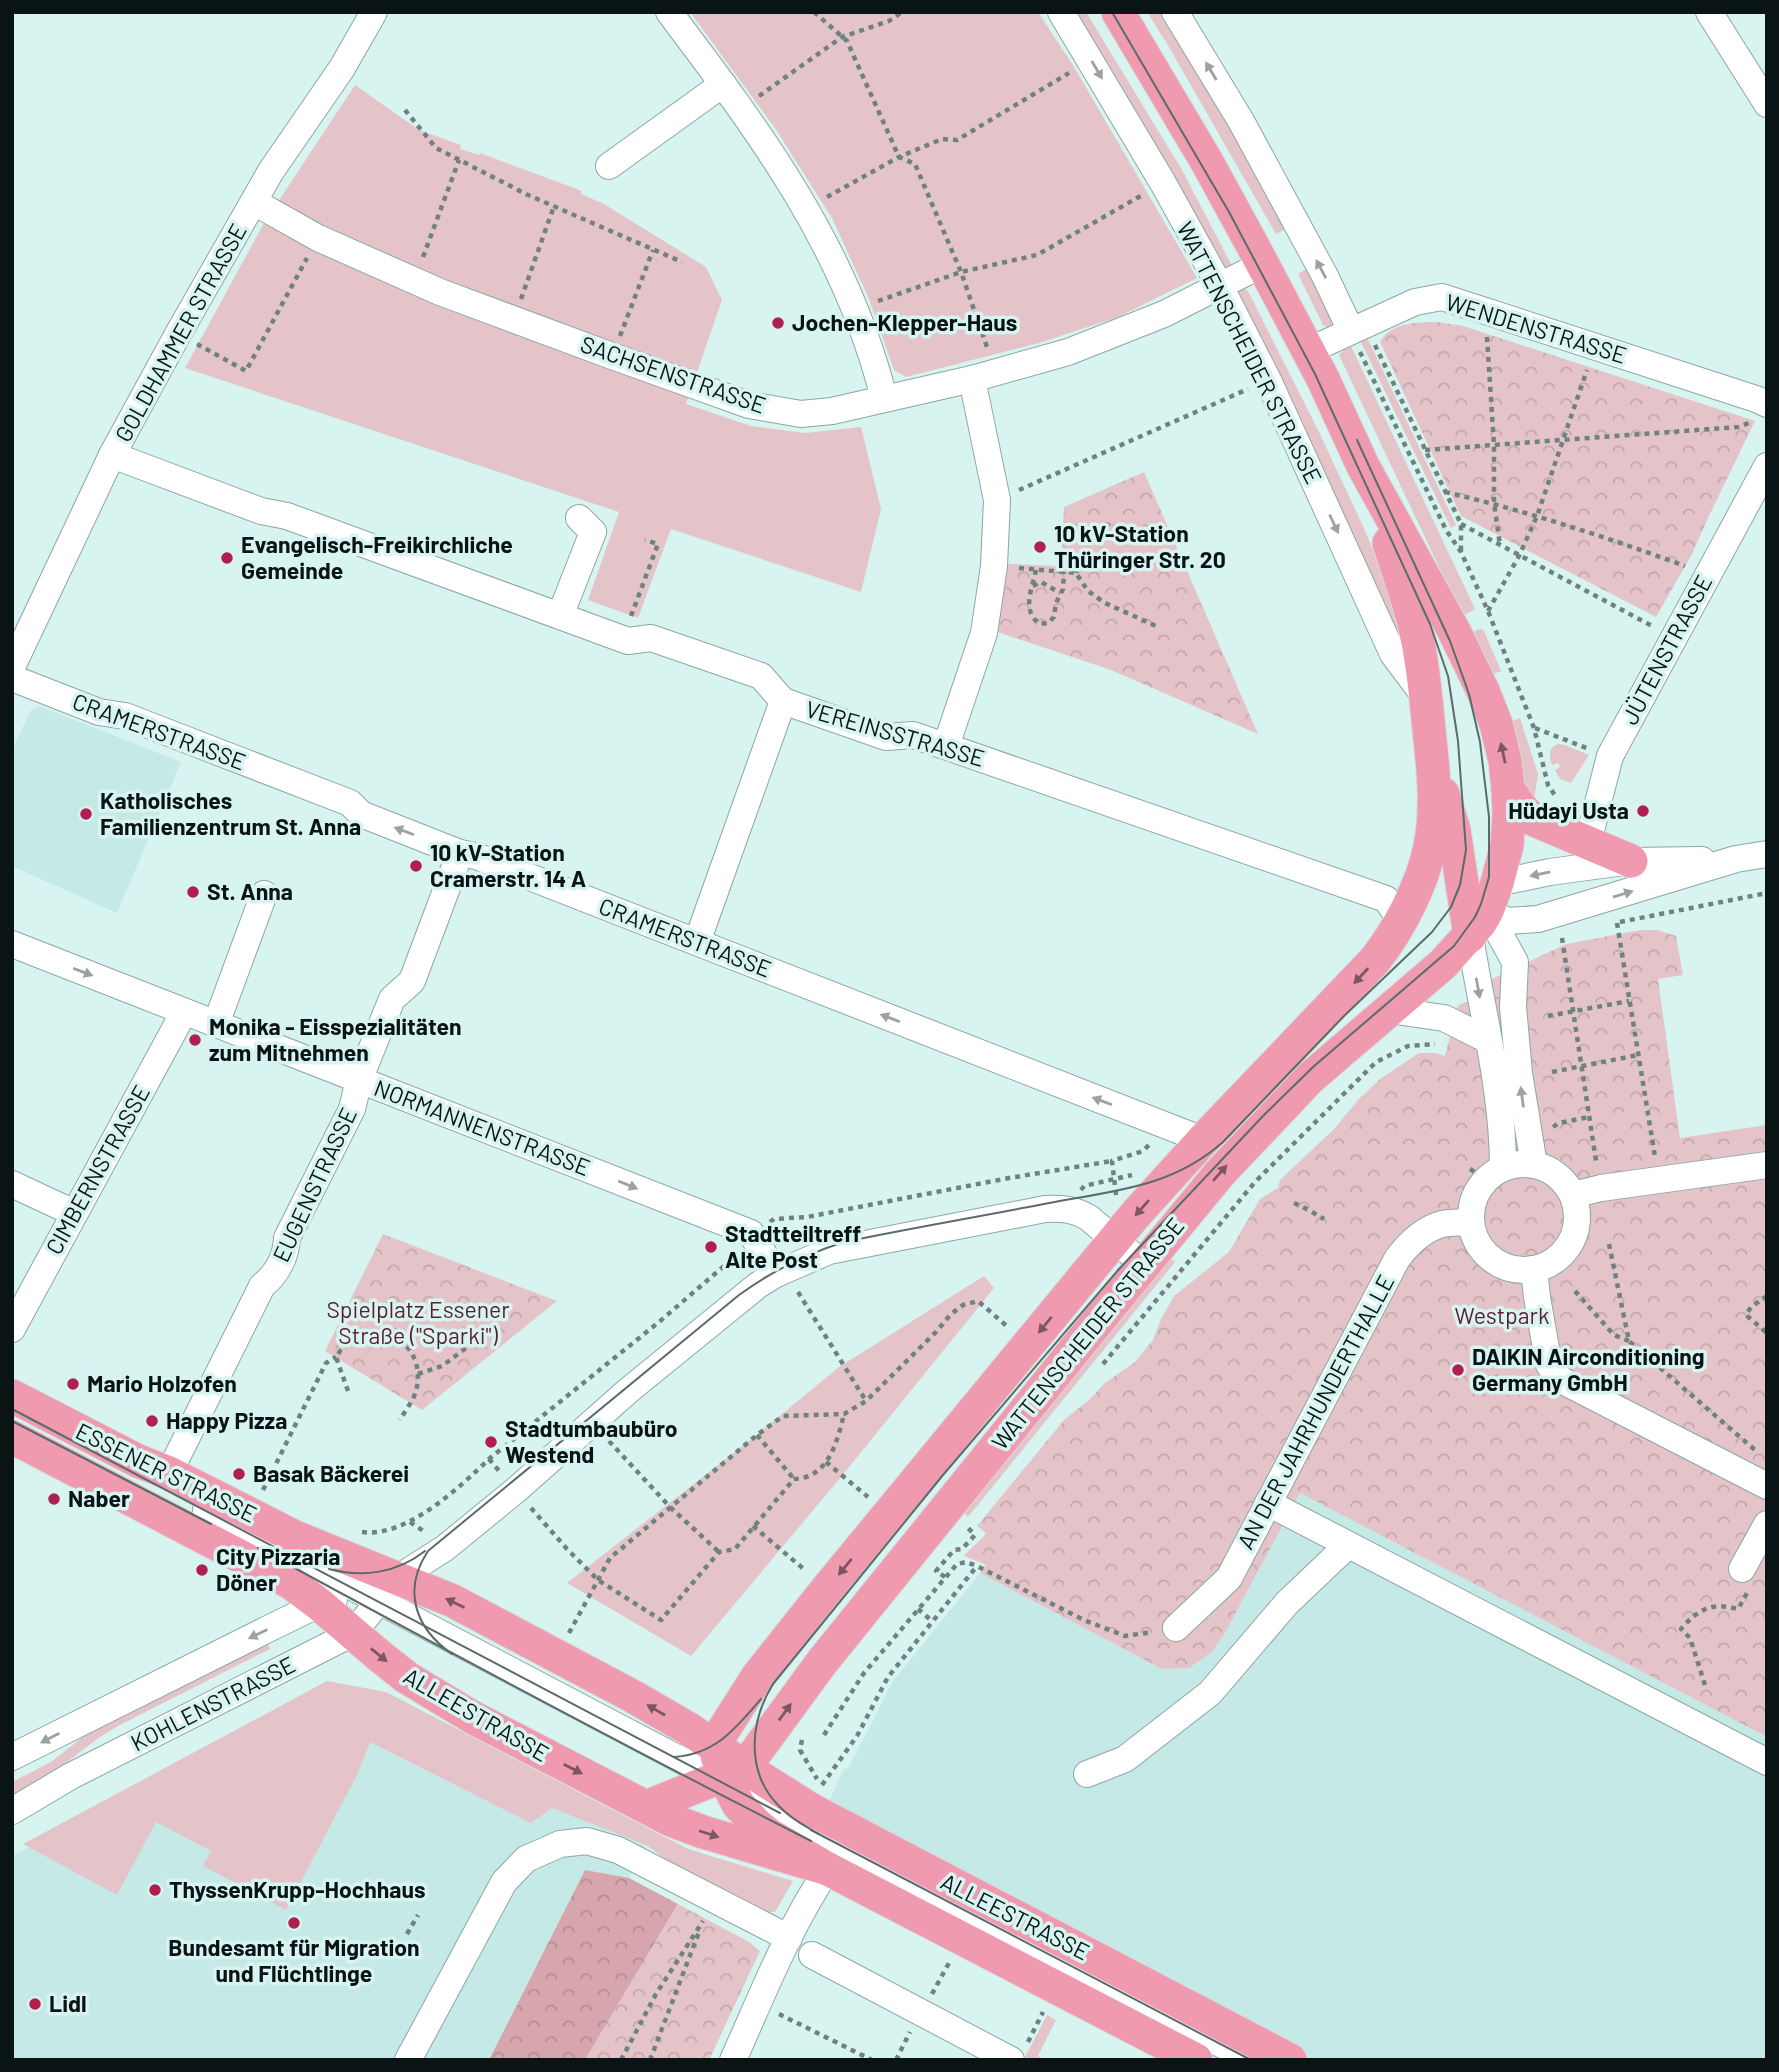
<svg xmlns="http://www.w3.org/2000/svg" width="1779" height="2072" font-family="Barlow,sans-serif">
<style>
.built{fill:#c4e9e6}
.green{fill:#e4c4c9}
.forest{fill:url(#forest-crowns)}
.park{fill:url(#park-crowns)}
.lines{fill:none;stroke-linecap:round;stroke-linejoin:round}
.minor-casing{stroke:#8ca7a4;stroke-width:28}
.major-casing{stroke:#d8d9d9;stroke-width:35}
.path{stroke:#6f8280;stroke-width:4.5;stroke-dasharray:5 5;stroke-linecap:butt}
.minor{stroke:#fff;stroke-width:26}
.major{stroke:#ef9aaf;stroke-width:33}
.tram{stroke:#5a6b6a;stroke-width:2}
.oneway{fill:#9da1a1}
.oneway2{fill:#7c5762}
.poi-dot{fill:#b01f4f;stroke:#d7f4f1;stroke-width:2.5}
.labels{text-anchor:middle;stroke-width:7;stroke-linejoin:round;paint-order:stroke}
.poi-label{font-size:23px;font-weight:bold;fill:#0a1414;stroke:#d7f4f1;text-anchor:start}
.street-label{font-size:23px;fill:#0a1414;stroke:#d7f4f1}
.park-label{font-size:23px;fill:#5a1e2d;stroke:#d7f4f1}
</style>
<defs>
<pattern id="forest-crowns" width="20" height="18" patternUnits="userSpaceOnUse" patternTransform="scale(1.75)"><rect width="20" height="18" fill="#d6a5ad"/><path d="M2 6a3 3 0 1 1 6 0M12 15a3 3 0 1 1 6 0" fill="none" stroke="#b68d94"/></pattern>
<pattern id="park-crowns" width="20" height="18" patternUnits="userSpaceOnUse" patternTransform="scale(1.75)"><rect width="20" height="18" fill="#e4c4c9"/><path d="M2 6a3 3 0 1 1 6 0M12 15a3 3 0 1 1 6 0" fill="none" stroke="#c2a8ac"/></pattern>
</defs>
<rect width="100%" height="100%" fill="#d7f4f1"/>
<g class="built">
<polygon points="39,706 181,762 117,913 12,866 12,750 31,710"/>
<polygon points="1300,1493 1767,1737 1767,2060 1310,2060 826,1808 844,1768 848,1769 893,1681 980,1573 1162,1669 1212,1652 1225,1633"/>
<polygon points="309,1706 646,1845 629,1878 585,1870 489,2060 12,2060 12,1856"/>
</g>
<g class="green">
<polygon points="690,12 1038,12 1074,67 1197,278 1118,317 1039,343 906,377 894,370 869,299 832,218 775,128"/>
<polygon points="1071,12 1086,12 1182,170 1232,266 1224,271"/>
<polygon points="1147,12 1162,12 1288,228 1276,234 1166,42"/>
<polygon points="355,85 419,130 461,145 460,149 479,155 480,153 582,191 581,194 604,204 706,267 722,300 686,404 751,426 805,433 861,427 881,509 861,592 671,529 638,618 588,600 619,512 185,368 264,223"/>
<polygon points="1309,267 1334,324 1328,328 1323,325 1298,274"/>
<polygon points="1241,289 1246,289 1249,293 1318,430 1362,524 1394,600 1405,654 1351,530 1237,293"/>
<polygon points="1366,335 1456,525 1451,528 1359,338"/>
<polygon points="1350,344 1475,609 1462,616 1339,355"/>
<polygon points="1481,629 1484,631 1501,671 1490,675 1471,636 1476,630"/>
<polygon points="1520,718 1538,774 1533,807 1527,799 1510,722"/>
<path d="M1558,744L1565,745L1589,755L1571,783L1560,779L1555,770L1560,767L1558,763L1552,765C1549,755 1548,748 1558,744Z"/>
<polygon points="1168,1256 1175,1262 968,1517 960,1510"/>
<polygon points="984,1276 994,1288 841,1477 691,1656 567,1583 754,1437 839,1367"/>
<polygon points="267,1643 270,1649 118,1726 97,1739 50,1775 12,1797 12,1782 51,1762 88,1733"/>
<polygon points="327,1681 386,1692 688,1849 793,1881 775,1912 761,1912 678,1868 646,1845 552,1808 531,1823 370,1742 357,1775 286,1910 203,1866 211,1851 156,1822 117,1895 23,1844"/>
<polygon points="1047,2015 1056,2020 1038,2056 1044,2060 1027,2060 1028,2058 1025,2057"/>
</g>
<polygon class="forest" points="585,1870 629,1878 678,1904 585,2060 489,2060"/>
<g class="park">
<path d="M1436,322L1463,326L1755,421L1708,518L1691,556L1656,617L1461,516L1380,342C1390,323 1416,322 1436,322Z"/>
<polygon points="1144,472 1258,734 1111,670 997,632 1008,564 1061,566 1064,507"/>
<path d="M1641,930H1657L1676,936L1683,975L1658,979L1680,1138L1767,1125V1737L1300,1493L1225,1633L1212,1652L1189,1668L1162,1669L980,1573L986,1565L964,1556C971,1547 980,1542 986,1533L977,1526L1064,1420L1090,1399L1105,1383L1135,1362L1153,1340L1161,1319L1174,1296L1229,1252L1260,1199L1278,1188L1280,1180L1335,1128L1357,1101L1380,1079L1419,1053H1436L1445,1056L1457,1008L1460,1004L1467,1002L1486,982L1566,944Z"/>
<polygon points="383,1234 557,1301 422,1410 325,1351"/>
<polygon points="678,1904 749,1942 760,1951 709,2060 585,2060"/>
</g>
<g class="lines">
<g class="minor-casing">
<g id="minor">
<path d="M669,12C761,134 846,247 884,398"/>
<polyline points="1061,12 1163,183 1220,286 1268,380 1393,654 1426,698"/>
<polyline points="1175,12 1241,121 1325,276 1351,331"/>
<polyline points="1709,12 1767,104"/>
<polyline points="609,166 723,84"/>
<polyline points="254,202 318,238 440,292 612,356 749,405 801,414 832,411 972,379 1068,352 1164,314 1263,264"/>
<polyline points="1308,351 1415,302 1442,297 1756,399 1767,404"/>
<polyline points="112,455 261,511 287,516 628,641 651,638 761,676 783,701 886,737 913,735 1386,899 1401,921"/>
<polyline points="560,616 593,532 579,518"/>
<polyline points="12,667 112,455 178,334 271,171 342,68 374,12"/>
<polyline points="12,678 99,712 125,716 350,803 361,814 460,853 476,856 1203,1140"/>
<polyline points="946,746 984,633 994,566 997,500 972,379"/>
<polyline points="1588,842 1610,756 1767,466"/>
<polyline points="1497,883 1550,872 1631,861 1702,860"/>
<polyline points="1487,911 1507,921 1538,919 1736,859 1767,854"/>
<polyline points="1487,911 1515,962 1513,1007 1519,1073 1534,1165"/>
<path d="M1470,936C1482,1013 1503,1090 1503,1168"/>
<polyline points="697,942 783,701"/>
<polyline points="12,944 751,1233 776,1274"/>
<polyline points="1389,1010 1444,1018 1488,1040"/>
<polyline points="216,1024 264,894"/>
<circle cx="1524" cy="1217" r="53"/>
<polyline points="12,1184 74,1213"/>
<polyline points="1573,1195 1601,1188 1767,1165"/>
<polyline points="1534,1269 1537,1297 1549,1365 1561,1380 1767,1486"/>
<polyline points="12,1329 184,1012"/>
<path d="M169,1473L262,1286C277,1274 286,1257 287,1238L352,1109L359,1080L392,999L412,981L460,853"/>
<polyline points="1268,1503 1767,1762"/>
<polyline points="206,1510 1251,2060"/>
<polyline points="1742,1569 1767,1524"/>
<path d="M384,1583L398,1578L445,1548L516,1490L629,1390L758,1285L776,1274L829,1251L1045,1209C1062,1208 1074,1209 1089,1218L1144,1265"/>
<path d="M1176,1628L1229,1578L1397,1259C1408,1244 1424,1229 1442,1224C1451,1222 1462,1223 1471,1222"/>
<polyline points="12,1757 268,1629 319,1604 334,1599"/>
<polyline points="1087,1774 1125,1759 1210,1693 1287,1603 1348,1545"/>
<polyline points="12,1811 71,1776 353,1633 390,1588"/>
<polyline points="812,1955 1011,2060"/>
<polyline points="408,2060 504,1882 526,1859 560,1844 587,1841 618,1850 789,1938"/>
<path d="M733,2060C762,1996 788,1928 828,1869"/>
</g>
</g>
<g class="major-casing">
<g id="major">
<polyline points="1508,789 1522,809 1532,819 1631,861"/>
<polyline points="1443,794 1454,830 1470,936"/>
<polyline points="12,1396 138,1461 169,1473 295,1537 453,1601 634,1697 689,1729 761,1778 810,1809 1290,2060"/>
<polyline points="12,1437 291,1583 319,1604 376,1653 406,1677 472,1717 671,1820 703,1832 828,1869"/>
<path d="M714,1745L757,1677L827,1589L1135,1215L1203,1140L1375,960C1398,931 1423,884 1430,846C1437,812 1434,775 1430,740C1426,700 1423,659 1413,619C1406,593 1397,568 1389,543"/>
<polyline points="717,1756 724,1776 738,1804 756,1824 768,1834 828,1869 1196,2060"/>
<polyline points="646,1807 745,1767 822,1662 1102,1316 1220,1173 1310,1078 1443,964 1480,923 1487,911 1497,883 1507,845 1509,814 1508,789 1505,761 1496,724 1483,691 1454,631 1363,466 1323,379 1254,248 1207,162 1118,12"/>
</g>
</g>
<g class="path">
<polyline points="814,12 847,41 899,157 915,164 961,272 988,350"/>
<polyline points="759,96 842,37 889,21 902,12"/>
<polyline points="405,110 436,148 528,195 682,262"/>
<polyline points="827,197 899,157 942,139 957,140 1069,73"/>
<polyline points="423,257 459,160"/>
<polyline points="521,299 554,206"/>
<polyline points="878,301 961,272 1037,255 1144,194"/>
<polyline points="620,336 653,250"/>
<polyline points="1487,337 1494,445 1494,503 1500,545"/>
<polyline points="197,344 246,371 307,258"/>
<polyline points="1375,345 1461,524 1461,551"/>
<polyline points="1360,352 1446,530 1461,552 1488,611 1534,728 1548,785 1556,797"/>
<polyline points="1425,450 1738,427 1749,423"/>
<polyline points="1019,490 1248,389"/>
<path d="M1445,492C1527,511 1606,537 1685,566"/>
<polyline points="1461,524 1654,627"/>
<polyline points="1019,568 1076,573 1088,591 1105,603 1156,626"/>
<path d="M1036,570C1032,589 1021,611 1040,624L1048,623L1054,617L1056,603L1063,589L1064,572"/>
<polyline points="1076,573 1092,530 1103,524 1125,528"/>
<polyline points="1033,586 1041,582 1060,593"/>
<polyline points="1488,611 1519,556 1537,516 1587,370"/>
<polyline points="631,616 658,544 645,540"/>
<polyline points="1535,728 1589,749"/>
<polyline points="1620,922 1767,893"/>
<polyline points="1617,923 1655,1157"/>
<polyline points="1562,938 1596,1161 1599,1161"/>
<polyline points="1548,1016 1629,1001"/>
<polyline points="1552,1072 1638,1055"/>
<polyline points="1553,1127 1559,1123 1589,1117"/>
<polyline points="1470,1169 1481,1176"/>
<polyline points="1081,1190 1084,1186 1132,1175"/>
<polyline points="1116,1195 1112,1161 1143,1151 1149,1145"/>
<polyline points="1294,1203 1309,1210"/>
<polyline points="1312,1212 1324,1219"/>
<polyline points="770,1222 774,1219 807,1217 1009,1178 1112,1161"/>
<polyline points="1609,1244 1629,1341 1755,1450"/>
<polyline points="1575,1291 1614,1335 1629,1341"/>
<polyline points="798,1292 866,1401"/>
<polyline points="1767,1296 1751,1307 1746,1315 1767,1333"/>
<polyline points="1103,1364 1255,1182 1376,1062 1408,1046 1435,1044"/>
<polyline points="418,1374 442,1366 470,1345"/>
<path d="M348,1391L336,1357C339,1353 342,1347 346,1344C350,1340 355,1338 360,1336C396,1322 426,1355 416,1391C413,1401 405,1411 400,1420"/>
<polyline points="757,1435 794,1479"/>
<polyline points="609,1441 670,1507 719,1552"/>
<polyline points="489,1459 500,1472"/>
<polyline points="826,1462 868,1497"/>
<polyline points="263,1490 326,1363 336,1357"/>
<path d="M531,1508L567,1549L598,1580L661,1620L719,1552L735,1549L794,1479C828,1478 837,1443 844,1414"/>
<polyline points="410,1522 425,1532"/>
<polyline points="753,1526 806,1571"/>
<path d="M362,1532C406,1538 459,1488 489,1459L659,1322L738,1254"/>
<polyline points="945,1577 936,1571 954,1550 962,1549 975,1535 967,1527"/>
<polyline points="918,1609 933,1622"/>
<polyline points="569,1633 610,1558 757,1435 783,1416 844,1414 866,1401 936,1332 951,1314 963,1305 978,1301 1009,1328"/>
<path d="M1705,1685L1690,1638L1681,1629C1698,1609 1712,1602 1738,1609L1747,1593"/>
<polyline points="824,1735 864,1673 957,1564 966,1562 977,1566 1084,1620 1125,1636 1153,1632"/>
<polyline points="802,1740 800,1750 817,1779"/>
<polyline points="822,1785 857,1736 888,1677 977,1566"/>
<polyline points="407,1934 418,1915"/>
<polyline points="932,1994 950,1961"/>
<polyline points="779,2014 872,2060"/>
<polyline points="1028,2042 1043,2012"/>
<polyline points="621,2060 656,1994 703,1921"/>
<polyline points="650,2060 699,1932"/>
<polyline points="896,2060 910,2032"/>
</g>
<use href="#minor" class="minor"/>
<use href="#major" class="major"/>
<g class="tram">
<polyline points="12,1409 780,1813"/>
<polyline points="12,1421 211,1524"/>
<path d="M258,1548C441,1648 625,1746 811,1841"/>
<path d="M329,1569C363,1578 397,1573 425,1551"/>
<path d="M452,1654C415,1628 402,1590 428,1551L739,1295C772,1271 806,1254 844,1242C911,1228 977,1217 1044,1204C1110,1191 1170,1189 1223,1142L1344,1016L1432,932L1451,907L1460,885L1466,850L1458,741L1448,676L1430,624L1315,374L1229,212L1112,12"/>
<path d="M674,1757C716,1754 735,1729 761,1699"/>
<polyline points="811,1830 1251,2060"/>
<path d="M819,1834C805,1826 790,1818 779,1806C745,1772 750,1721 773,1684L943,1475L1119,1269L1263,1116L1313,1067L1454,946L1475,917L1481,904L1489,877V817L1480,742L1469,694L1450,641L1357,440"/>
</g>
</g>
<defs><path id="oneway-solid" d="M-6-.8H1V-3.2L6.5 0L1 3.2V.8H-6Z" transform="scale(1.75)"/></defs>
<g class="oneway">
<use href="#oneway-solid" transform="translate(1097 70) rotate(60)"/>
<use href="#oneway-solid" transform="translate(1211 71) rotate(-121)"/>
<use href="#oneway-solid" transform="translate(1321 269) rotate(-118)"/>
<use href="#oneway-solid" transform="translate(1334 524) rotate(65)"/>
<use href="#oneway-solid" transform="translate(404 831) rotate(-159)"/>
<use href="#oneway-solid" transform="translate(1540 874) rotate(168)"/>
<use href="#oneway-solid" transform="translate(1623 894) rotate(-17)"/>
<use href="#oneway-solid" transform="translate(83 972) rotate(21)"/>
<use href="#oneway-solid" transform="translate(1478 988) rotate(80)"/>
<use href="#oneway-solid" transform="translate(890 1018) rotate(-159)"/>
<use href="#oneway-solid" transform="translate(1522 1097) rotate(-98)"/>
<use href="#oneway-solid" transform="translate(1102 1101) rotate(-159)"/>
<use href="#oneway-solid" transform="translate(628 1185) rotate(22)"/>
<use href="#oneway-solid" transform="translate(258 1634) rotate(154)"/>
<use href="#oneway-solid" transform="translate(50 1738) rotate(153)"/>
</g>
<g class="oneway2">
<use href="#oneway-solid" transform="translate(1503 753) rotate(-102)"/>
<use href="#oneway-solid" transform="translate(1361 976) rotate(133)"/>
<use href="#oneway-solid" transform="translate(1220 1173) rotate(-49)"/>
<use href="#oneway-solid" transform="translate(1142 1208) rotate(131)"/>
<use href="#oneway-solid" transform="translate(1045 1325) rotate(129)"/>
<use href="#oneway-solid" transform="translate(845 1567) rotate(129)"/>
<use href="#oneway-solid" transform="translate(455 1603) rotate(-154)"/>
<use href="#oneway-solid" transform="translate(379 1655) rotate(39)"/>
<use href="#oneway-solid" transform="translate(656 1710) rotate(-150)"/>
<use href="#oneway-solid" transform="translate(785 1712) rotate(-54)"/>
<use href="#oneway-solid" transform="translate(573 1769) rotate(27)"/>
<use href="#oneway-solid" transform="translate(709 1834) rotate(18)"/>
</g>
<g class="poi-dot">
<circle cx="778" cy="323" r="7"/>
<circle cx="1040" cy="547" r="7"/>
<circle cx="227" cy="558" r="7"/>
<circle cx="1643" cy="811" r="7"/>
<circle cx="86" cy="814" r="7"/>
<circle cx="416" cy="866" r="7"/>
<circle cx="193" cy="892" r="7"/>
<circle cx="195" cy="1040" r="7"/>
<circle cx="711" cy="1247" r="7"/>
<circle cx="1458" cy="1370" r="7"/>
<circle cx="73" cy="1384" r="7"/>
<circle cx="152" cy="1421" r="7"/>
<circle cx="491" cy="1442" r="7"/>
<circle cx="239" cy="1474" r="7"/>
<circle cx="54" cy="1499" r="7"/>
<circle cx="202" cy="1570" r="7"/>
<circle cx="155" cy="1890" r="7"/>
<circle cx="294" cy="1923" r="7"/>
<circle cx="35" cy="2004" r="7"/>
</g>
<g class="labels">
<g class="poi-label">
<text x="792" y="331">Jochen-Klepper-Haus</text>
<text x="1054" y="542">10 kV-Station<tspan x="1054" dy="26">Thüringer Str. 20</tspan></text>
<text x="241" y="553">Evangelisch-Freikirchliche<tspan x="241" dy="26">Gemeinde</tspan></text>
<text x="100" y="809">Katholisches<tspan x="100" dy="26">Familienzentrum St. Anna</tspan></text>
<text x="1629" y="819" text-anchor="end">Hüdayi Usta</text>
<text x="430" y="861">10 kV-Station<tspan x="430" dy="26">Cramerstr. 14 A</tspan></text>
<text x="207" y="900">St. Anna</text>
<text x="209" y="1035">Monika - Eisspezialitäten<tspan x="209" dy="26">zum Mitnehmen</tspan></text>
<text x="725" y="1242">Stadtteiltreff<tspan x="725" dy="26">Alte Post</tspan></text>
<text x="1472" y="1365">DAIKIN Airconditioning<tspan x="1472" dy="26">Germany GmbH</tspan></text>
<text x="87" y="1392">Mario Holzofen</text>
<text x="166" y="1429">Happy Pizza</text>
<text x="505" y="1437">Stadtumbaubüro<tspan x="505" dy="26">Westend</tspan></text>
<text x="253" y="1482">Basak Bäckerei</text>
<text x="68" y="1507">Naber</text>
<text x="216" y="1565">City Pizzaria<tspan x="216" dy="26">Döner</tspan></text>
<text x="169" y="1898">ThyssenKrupp-Hochhaus</text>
<text x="294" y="1956" text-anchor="middle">Bundesamt für Migration<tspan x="294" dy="26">und Flüchtlinge</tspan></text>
<text x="49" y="2012">Lidl</text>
</g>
<g class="street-label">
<text transform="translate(1536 329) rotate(17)" y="8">WENDENSTRASSE</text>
<text transform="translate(181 333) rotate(-61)" y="8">GOLDHAMMER STRASSE</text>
<text transform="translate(1249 353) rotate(63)" y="8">WATTENSCHEIDER STRASSE</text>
<text transform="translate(673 375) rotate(19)" y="8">SACHSENSTRASSE</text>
<text transform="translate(1667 650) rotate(-62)" y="8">JÜTENSTRASSE</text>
<text transform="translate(159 732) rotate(20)" y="8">CRAMERSTRASSE</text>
<text transform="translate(895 734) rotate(16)" y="8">VEREINSSTRASSE</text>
<text transform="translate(685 938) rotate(21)" y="8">CRAMERSTRASSE</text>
<text transform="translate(482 1128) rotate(21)" y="8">NORMANNENSTRASSE</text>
<text transform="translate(98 1170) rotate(-61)" y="8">CIMBERNSTRASSE</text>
<text transform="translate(315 1185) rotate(-65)" y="8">EUGENSTRASSE</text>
<text transform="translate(1088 1334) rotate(-51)" y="8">WATTENSCHEIDER STRASSE</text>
<text transform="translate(1316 1412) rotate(-62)" y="8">AN DER JAHRHUNDERTHALLE</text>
<text transform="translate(166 1473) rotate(26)" y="8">ESSENER STRASSE</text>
<text transform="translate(213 1704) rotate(-27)" y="8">KOHLENSTRASSE</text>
<text transform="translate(476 1715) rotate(30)" y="8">ALLEESTRASSE</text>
<text transform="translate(1015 1917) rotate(27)" y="8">ALLEESTRASSE</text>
</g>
<g class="park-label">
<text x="418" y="1318">Spielplatz Essener<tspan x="418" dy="26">Straße ("Sparki")</tspan></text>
<text x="1502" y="1324">Westpark</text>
</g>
</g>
<rect width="1779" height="2072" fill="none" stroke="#0a1414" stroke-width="28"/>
</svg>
